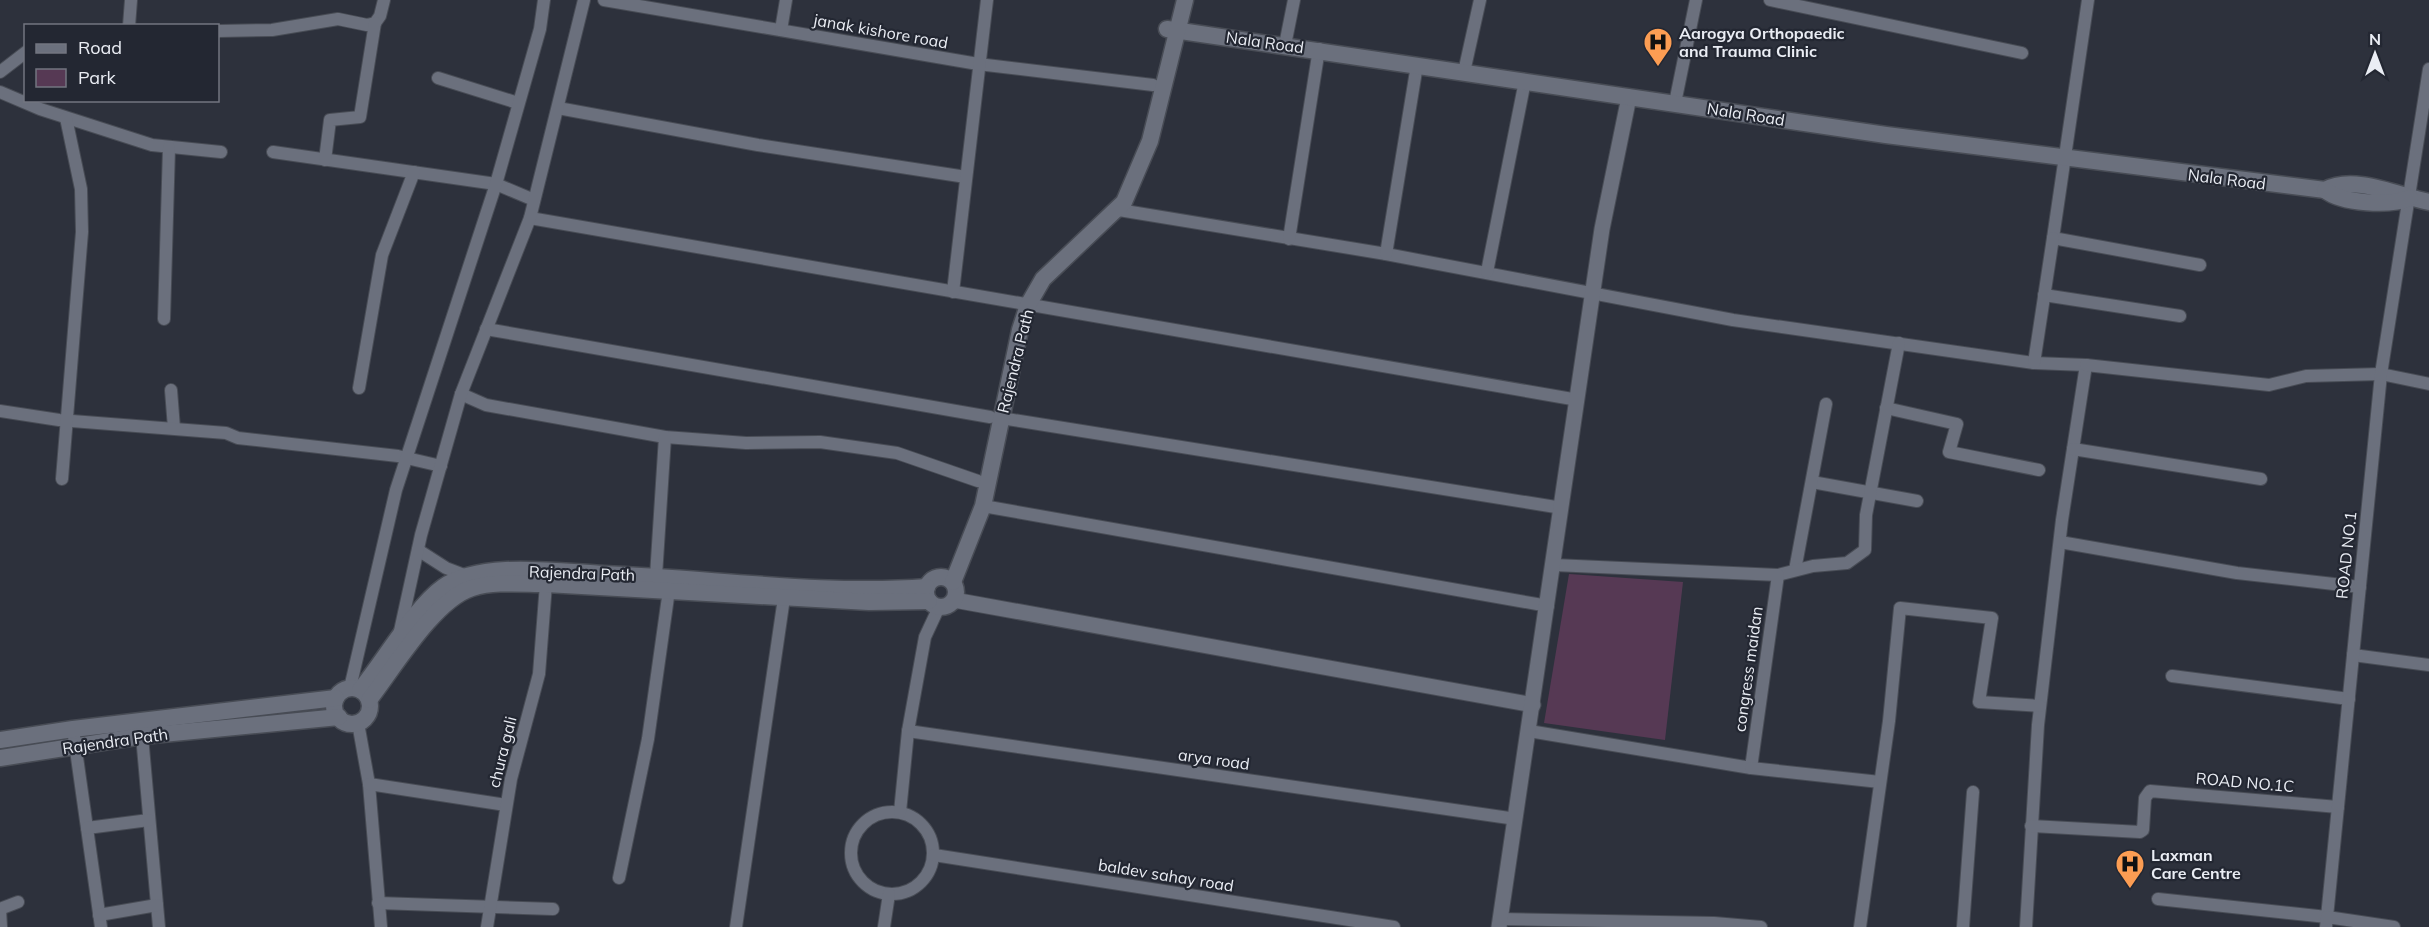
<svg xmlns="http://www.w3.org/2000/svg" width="2429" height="927" font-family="Mulish,sans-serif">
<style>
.green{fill:#563954}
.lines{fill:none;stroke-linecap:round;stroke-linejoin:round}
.minor-casing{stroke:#484c55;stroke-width:14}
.tertiary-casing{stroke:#484c55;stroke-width:17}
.secondary-casing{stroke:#484c55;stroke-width:19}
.minor{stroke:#6b707d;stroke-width:12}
.tertiary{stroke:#6b707d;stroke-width:15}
.secondary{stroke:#6b707d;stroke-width:16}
.labels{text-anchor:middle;stroke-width:4.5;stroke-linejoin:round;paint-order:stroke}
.street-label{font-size:16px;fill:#eaedf4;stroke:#232732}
.poi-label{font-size:16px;font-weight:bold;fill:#eaedf4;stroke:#232732;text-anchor:start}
</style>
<rect width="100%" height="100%" fill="#2d313c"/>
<polygon class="green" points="1569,574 1683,582 1665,740 1544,723"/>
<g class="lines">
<g class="minor-casing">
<g id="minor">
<polyline points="604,0 978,64 1153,85"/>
<polyline points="1770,0 2022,53"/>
<polyline points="2088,0 2053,238 2200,265"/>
<polyline points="129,26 131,0"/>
<polyline points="781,30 786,0"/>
<polyline points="218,31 272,30 338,19 367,25 375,23 380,16 384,0"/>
<polyline points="1285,45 1294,0"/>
<polyline points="0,72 26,52"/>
<polyline points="1464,72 1480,0"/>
<polyline points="438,78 518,103"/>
<polyline points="0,92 40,109 152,145 221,152"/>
<polyline points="1675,103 1696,0"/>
<polyline points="558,108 758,145 966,177"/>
<polyline points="273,152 496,184 534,200"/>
<polyline points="325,160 330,120 360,117 375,23"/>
<polyline points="1119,210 1386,254 1733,320 2034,363 2086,365 2062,520 2038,725 2026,927"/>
<polyline points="530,218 1578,400"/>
<polyline points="1289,239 1319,49"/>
<polyline points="1386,254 1417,65"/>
<polyline points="1487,272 1525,81"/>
<polyline points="953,292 987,0"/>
<polyline points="2044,295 2180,316"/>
<polyline points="164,319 169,148"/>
<polyline points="486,329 990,417"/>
<polyline points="2034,363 2053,238"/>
<polyline points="2086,365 2269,385 2306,376 2381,374 2429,384"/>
<polyline points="359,388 382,255 414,172"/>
<polyline points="171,390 174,428"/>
<polyline points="461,394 486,405 665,437 746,443 820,442 897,453 978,481"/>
<polyline points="1886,408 1957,424 1949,452 2039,470"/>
<polyline points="0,411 59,420 226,433 238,438 398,456 441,466"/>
<polyline points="1001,418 1562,508"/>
<polyline points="2073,449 2261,479"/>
<polyline points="62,479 82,232 81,189 66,118"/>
<polyline points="1812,482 1917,501"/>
<polyline points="983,506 1548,606"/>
<polyline points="2060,542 2237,573 2360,587"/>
<polyline points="418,550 446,568 467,576"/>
<polyline points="1795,570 1826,404"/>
<polyline points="1778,575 1813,566 1847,563 1865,550 1866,515 1899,343"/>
<polyline points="656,576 665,437"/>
<polyline points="400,631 421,535 461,394 530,218 584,0"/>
<polyline points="2353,655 2429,665"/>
<polyline points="2172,676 2349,699"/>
<polyline points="350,688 396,490 496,184 540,29 544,0"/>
<polyline points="358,723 369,784 381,927"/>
<polyline points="73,729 101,927"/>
<polyline points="908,731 1516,819"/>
<polyline points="1529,731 1751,768 1778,575 1554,565"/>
<polyline points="142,736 159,927"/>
<polyline points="1751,768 1880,782"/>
<polyline points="369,784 506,805"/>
<circle cx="892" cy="853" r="41"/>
<polyline points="900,812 908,731 925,637 939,607"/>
<polyline points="2031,826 2140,832 2143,830 2145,798 2150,791 2338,807"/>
<polyline points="87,828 149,820"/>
<polyline points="934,855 1394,927"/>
<polyline points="619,878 648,739 669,590"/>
<polyline points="2158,899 2327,917 2381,374 2429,69"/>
<polyline points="378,903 553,909"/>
<polyline points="99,915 157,905"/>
<polyline points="1500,919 1714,923 1761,927"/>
<polyline points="1,927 0,909 18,902"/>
<polyline points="487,927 511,779 539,674 546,584"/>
<polyline points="736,927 784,598"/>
<polyline points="884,927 889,894"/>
<polyline points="1860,927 1889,721 1900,608 1992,618 1979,702 2040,706"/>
<polyline points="1963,927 1973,792"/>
<polyline points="2326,927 2327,917 2394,927"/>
</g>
</g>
<g class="tertiary-casing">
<g id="tertiary">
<polyline points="954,600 1533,705"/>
<polyline points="1499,927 1602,229 1629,97"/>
</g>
</g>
<g class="secondary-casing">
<g id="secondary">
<polyline points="1167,29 1886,135 2325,190"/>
<path d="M2325,190C2354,174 2399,196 2429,202"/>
<path d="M2325,190C2342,204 2390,206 2410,198"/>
<circle cx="941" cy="592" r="15"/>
<polyline points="953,582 983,506 1020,330 1028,305 1043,279 1124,202 1150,141 1185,0"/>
<circle cx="352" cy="706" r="18"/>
<path d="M360,690C383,662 416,606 443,587C482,560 559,572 604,574C711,578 820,595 927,587"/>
<path d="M369,700C394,668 434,600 472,588C495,581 522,584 546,584L869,602L929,601"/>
<polyline points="0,740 73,729 336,698"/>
<polyline points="0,758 142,736 339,717"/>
</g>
</g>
<use href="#minor" class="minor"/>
<use href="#tertiary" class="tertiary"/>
<use href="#secondary" class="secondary"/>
</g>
<defs>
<g id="hospital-pin" transform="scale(1.5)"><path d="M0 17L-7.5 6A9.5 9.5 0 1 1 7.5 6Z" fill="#fc9d53" stroke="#232732"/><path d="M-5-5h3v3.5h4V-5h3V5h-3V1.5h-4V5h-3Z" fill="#111"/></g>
</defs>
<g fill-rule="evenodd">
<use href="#hospital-pin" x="1658" y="42"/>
<use href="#hospital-pin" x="2130" y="864"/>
</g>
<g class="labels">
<g class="street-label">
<text transform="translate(881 31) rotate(10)" y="6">janak kishore road</text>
<text transform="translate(1265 42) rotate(8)" y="6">Nala Road</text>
<text transform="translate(1746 114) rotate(9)" y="6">Nala Road</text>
<text transform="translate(2227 179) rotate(7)" y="6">Nala Road</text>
<text transform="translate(1015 361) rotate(-76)" y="6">Rajendra Path</text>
<text transform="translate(2346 555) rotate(-84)" y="6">ROAD NO.1</text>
<text transform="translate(582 573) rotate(2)" y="6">Rajendra Path</text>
<text transform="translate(1748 669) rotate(-82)" y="6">congress maidan</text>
<text transform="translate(115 741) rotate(-8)" y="6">Rajendra Path</text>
<text transform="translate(502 752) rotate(-76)" y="6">chura gali</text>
<text transform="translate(1214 759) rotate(8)" y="6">arya road</text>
<text transform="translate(2245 782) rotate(5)" y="6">ROAD NO.1C</text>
<text transform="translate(1166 875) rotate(9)" y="6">baldev sahay road</text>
</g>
<g class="poi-label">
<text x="1679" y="39">Aarogya Orthopaedic<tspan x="1679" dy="18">and Trauma Clinic</tspan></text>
<text x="2151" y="861">Laxman<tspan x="2151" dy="18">Care Centre</tspan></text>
</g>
</g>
<rect x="24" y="24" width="195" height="78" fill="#232732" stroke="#737680" stroke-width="1.5"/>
<rect x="36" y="44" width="30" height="9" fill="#6b707d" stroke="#737680" stroke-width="1.5"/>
<text x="78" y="54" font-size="18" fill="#eaedf4">Road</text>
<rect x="36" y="69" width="30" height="18" fill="#563954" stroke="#737680" stroke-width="1.5"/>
<text x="78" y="84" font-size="18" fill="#eaedf4">Park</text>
<g transform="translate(2375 54)" stroke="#232732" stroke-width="4.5" paint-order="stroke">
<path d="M0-4.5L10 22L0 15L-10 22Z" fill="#eaedf4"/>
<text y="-9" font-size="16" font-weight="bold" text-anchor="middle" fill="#eaedf4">N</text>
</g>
</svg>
